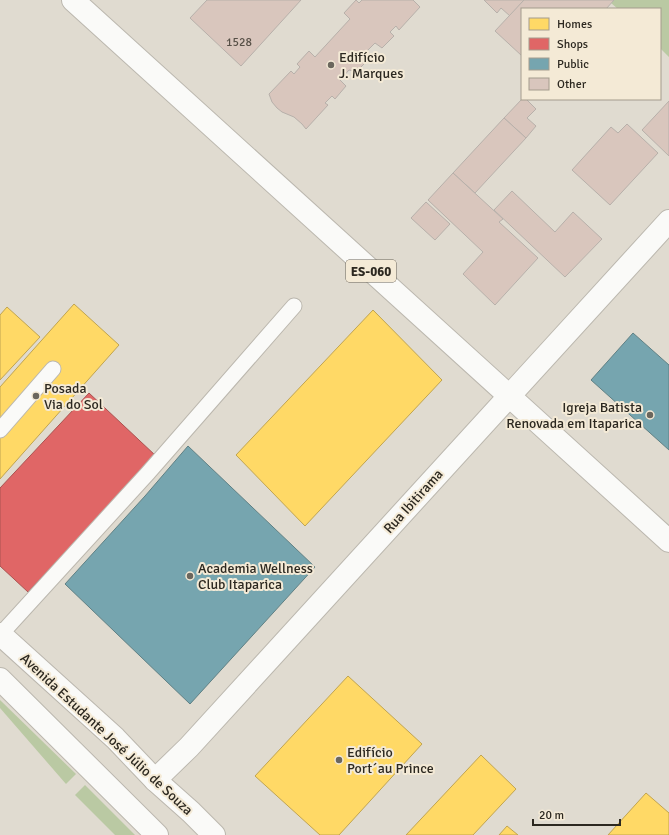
<svg xmlns="http://www.w3.org/2000/svg" width="669" height="835" font-family="Signika,sans-serif">
<style>
.green{fill:#bac9a3}
.homes{fill:#ffd966;stroke:#c0a451}
.shops{fill:#e06666;stroke:#aa5351}
.public{fill:#76a5af;stroke:#608084}
.building{fill:#d9c6bd;stroke:#b7b0aa}
.lines{fill:none;stroke-linecap:round;stroke-linejoin:round}
.lane-casing{stroke:#bbb7ae;stroke-width:17}
.street-casing{stroke:#bbb7ae;stroke-width:24}
.secondary-casing{stroke:#bbb7ae;stroke-width:24}
.primary-casing{stroke:#bbb7ae;stroke-width:24}
.lane{stroke:#fafaf8;stroke-width:15}
.street{stroke:#fafaf8;stroke-width:22}
.secondary{stroke:#fafaf8;stroke-width:22}
.primary{stroke:#fafaf8;stroke-width:22}
.poi-dot{fill:#6b675e;stroke:#f4ead6;stroke-width:1.5}
.labels{text-anchor:middle;stroke-width:4;stroke-linejoin:round;paint-order:stroke}
.number-label{font-size:12px;fill:#575047}
.shield{fill:#f4ead6;stroke:#686257;stroke-width:1}
.shield-label{font-size:13px;font-weight:bold;fill:#2c2820}
.poi-label{font-size:14px;fill:#2c2820;stroke:#f4ead6;text-anchor:start}
.street-label{font-size:14px;fill:#2c2820;stroke:#f4ead6}
</style>
<rect width="100%" height="100%" fill="#e0dbd0"/>
<g class="green">
<polygon points="614,0 669,0 669,57 660,48 660,9 618,9 611,3"/>
<polygon points="0,700 76,774 66,784 0,708"/>
<polygon points="85,785 135,835 115,835 75,795"/>
</g>
<g class="homes">
<polygon points="74,304 119,345 0,479 0,387"/>
<polygon points="7,307 40,337 0,380 0,315"/>
<polygon points="373,310 442,380 305,526 236,455"/>
<polygon points="348,676 422,744 339,835 320,835 255,776"/>
<polygon points="481,755 516,789 473,835 406,835"/>
<polygon points="646,793 669,813 669,835 608,835"/>
<polygon points="507,826 518,835 499,835"/>
</g>
<polygon class="shops" points="89,393 156,456 28,592 0,566 0,488"/>
<g class="public">
<polygon points="633,333 669,365 669,450 591,380"/>
<polygon points="188,446 315,567 190,704 65,584 145,496"/>
</g>
<g class="building">
<polygon points="207,0 301,0 241,66 190,18"/>
<polygon points="356,0 359,3 362,0 413,0 420,7 399,30 396,26 390,32 394,36 382,48 375,43 367,51 372,56 358,70 354,71 349,70 340,80 346,86 335,99 332,96 325,103 328,105 306,129 302,124 294,117 282,112 277,108 272,102 269,94 291,71 294,74 300,67 297,64 309,51 315,57 350,19 344,13"/>
<polygon points="484,0 524,0 510,16 501,8 497,13"/>
<polygon points="524,0 614,0 606,9 522,9 522,56 495,31"/>
<polygon points="522,99 526,99 536,109 527,118 536,126 526,138 504,118"/>
<polygon points="669,101 669,156 642,130"/>
<polygon points="504,118 526,138 475,193 453,173"/>
<polygon points="627,124 658,153 610,205 572,170 611,127 618,133"/>
<polygon points="453,173 503,219 499,222 538,258 495,305 463,274 483,252 428,200"/>
<polygon points="512,191 555,232 573,212 602,239 565,277 494,210"/>
<polygon points="426,202 450,224 435,240 411,218"/>
</g>
<g class="lines">
<g class="lane-casing">
<g id="lane">
<polyline points="0,430 53,369"/>
<polyline points="1,634 148,473 294,306"/>
</g>
</g>
<g class="street-casing">
<polyline id="street" points="155,780 189,747 669,221"/>
</g>
<g class="secondary-casing">
<g id="secondary">
<polyline points="0,634 115,738 155,780 191,812 214,835"/>
<polyline points="0,679 157,835"/>
</g>
</g>
<g class="primary-casing">
<polyline id="primary" points="73,0 669,541"/>
</g>
<use href="#lane" class="lane"/>
<use href="#street" class="street"/>
<use href="#secondary" class="secondary"/>
<use href="#primary" class="primary"/>
</g>
<g class="poi-dot">
<circle cx="331" cy="65" r="4"/>
<circle cx="36" cy="396" r="4"/>
<circle cx="650" cy="415" r="4"/>
<circle cx="190" cy="576" r="4"/>
<circle cx="339" cy="760" r="4"/>
</g>
<g class="labels">
<g class="number-label">
<text x="239" y="46">1528</text>
</g>
<rect class="shield" x="346" y="260" width="50" height="22" rx="3"/>
<g class="shield-label">
<text x="371" y="276">ES-060</text>
</g>
<g class="poi-label">
<text x="339" y="62">Edifício<tspan x="339" dy="16">J. Marques</tspan></text>
<text x="44" y="393">Posada<tspan x="44" dy="16">Via do Sol</tspan></text>
<text x="642" y="412" text-anchor="end">Igreja Batista<tspan x="642" dy="16">Renovada em Itaparica</tspan></text>
<text x="198" y="573">Academia Wellness<tspan x="198" dy="16">Club Itaparica</tspan></text>
<text x="347" y="757">Edifício<tspan x="347" dy="16">Port´au Prince</tspan></text>
</g>
<g class="street-label">
<text transform="translate(413 501) rotate(-48)" y="5">Rua Ibitirama</text>
<text transform="translate(107 734) rotate(43)" y="5">Avenida Estudante José Júlio de Souza</text>
</g>
</g>
<rect x="521" y="8" width="140" height="92" fill="#f4ead6" stroke="#a49c8d"/>
<rect x="529" y="18" width="20" height="12" fill="#ffd966" stroke="#a49c8d"/>
<text x="557" y="28" font-size="12" fill="#2c2820">Homes</text>
<rect x="529" y="38" width="20" height="12" fill="#e06666" stroke="#a49c8d"/>
<text x="557" y="48" font-size="12" fill="#2c2820">Shops</text>
<rect x="529" y="58" width="20" height="12" fill="#76a5af" stroke="#a49c8d"/>
<text x="557" y="68" font-size="12" fill="#2c2820">Public</text>
<rect x="529" y="78" width="20" height="12" fill="#d9c6bd" stroke="#a49c8d"/>
<text x="557" y="88" font-size="12" fill="#2c2820">Other</text>
<path d="M533 819v6h87v-6" fill="none" stroke="#2c2820" stroke-width="2"/>
<text x="539" y="819" font-size="12" fill="#2c2820" stroke="#f4ead6" stroke-width="3" paint-order="stroke">20 m</text>
</svg>
